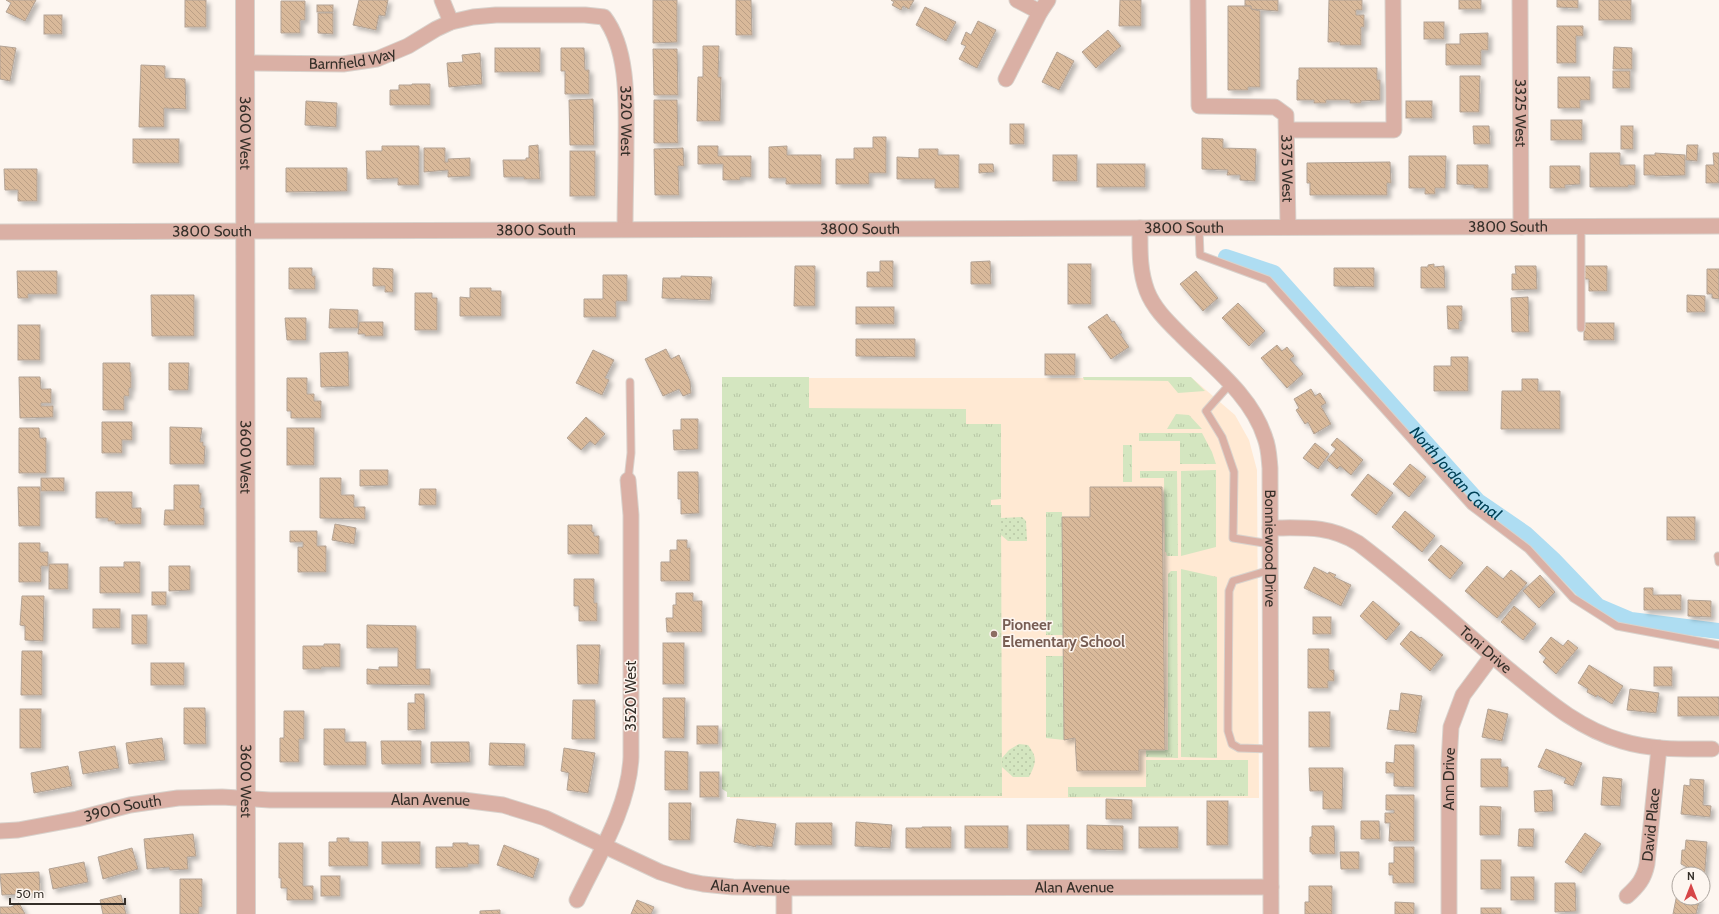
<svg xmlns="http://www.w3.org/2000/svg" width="1719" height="914" font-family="Cabin,sans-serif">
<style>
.built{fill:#ffe9d3}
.grass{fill:url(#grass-tufts)}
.park{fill:url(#park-dots)}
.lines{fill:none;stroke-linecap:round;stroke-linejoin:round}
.canal{stroke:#aeddf2;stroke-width:16}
.building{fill:url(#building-back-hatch);stroke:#b3a395;filter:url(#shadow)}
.service-casing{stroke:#d9d2cc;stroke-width:9}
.minor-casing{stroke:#d9d2cc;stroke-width:17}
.tertiary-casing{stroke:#d9d2cc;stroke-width:20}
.service{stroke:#dab0a5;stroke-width:7}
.minor{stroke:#dab0a5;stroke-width:15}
.tertiary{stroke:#dab0a5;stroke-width:18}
.education-dot{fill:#8d6e63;stroke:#fdf6f0;stroke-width:1.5}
.labels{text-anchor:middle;stroke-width:3;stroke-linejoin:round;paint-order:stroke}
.street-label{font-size:15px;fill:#352f29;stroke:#fdf6f0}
.education-label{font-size:15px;font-weight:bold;fill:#785e54;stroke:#fdf6f0;text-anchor:start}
.water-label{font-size:16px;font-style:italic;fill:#004156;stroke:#fdf6f0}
</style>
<defs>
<pattern id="grass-tufts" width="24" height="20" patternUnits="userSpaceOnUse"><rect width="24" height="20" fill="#d4e6c0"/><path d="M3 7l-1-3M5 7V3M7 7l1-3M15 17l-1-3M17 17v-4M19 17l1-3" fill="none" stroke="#b7c6a5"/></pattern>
<pattern id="park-dots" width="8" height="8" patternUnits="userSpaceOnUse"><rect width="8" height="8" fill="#d4e6c0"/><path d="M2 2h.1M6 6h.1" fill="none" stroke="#b7c6a5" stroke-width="1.8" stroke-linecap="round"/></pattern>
<pattern id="building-back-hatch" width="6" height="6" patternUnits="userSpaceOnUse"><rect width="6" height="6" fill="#d9b99a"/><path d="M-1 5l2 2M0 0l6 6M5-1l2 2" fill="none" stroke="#bb9f85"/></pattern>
<filter id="shadow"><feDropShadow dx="3.5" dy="3.5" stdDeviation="2" flood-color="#0004"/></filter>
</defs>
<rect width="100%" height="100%" fill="#fdf6f0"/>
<polygon class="built" points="730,378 1192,378 1235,415 1249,440 1257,470 1259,798 730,798"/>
<g class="grass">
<polygon points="722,377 809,377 809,408 966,409 966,424 1001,424 1001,499 991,500 991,505 1001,505 1002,796 727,797 727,792 722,789"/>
<polygon points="1083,377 1191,377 1205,391 1178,393 1168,381 1084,380"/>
<polygon points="1176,414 1189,415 1202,429 1167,429"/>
<polygon points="1139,433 1202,433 1212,452 1216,464 1180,464 1180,441 1139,441"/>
<rect x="1123" y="445" width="9" height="37"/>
<polygon points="1216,470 1216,547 1181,556 1181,471"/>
<polygon points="1140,471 1177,471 1178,556 1167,556 1166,552 1165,552 1164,478 1140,478"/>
<polygon points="1046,512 1062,512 1063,635 1046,635"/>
<polygon points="1181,569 1217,577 1217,758 1181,757"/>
<polygon points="1171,571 1177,571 1178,758 1146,757 1146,750 1168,750 1168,574"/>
<polygon points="1046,656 1063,656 1064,740 1046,738"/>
<polygon points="1146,760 1248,760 1248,796 1068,797 1068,787 1146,787"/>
</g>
<g class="park">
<polygon points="1022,517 1026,521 1027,541 1008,541 1001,535 1001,518"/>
<path d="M1019,744L1028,745C1038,758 1036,763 1029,777H1013L1002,767V758L1009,750Z"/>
</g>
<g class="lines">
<path class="canal" id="s1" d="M1226,257L1274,273L1478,501L1526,534L1553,559L1598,606L1631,620L1719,631"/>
</g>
<g class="building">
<polygon points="6,0 36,0 25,21 6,12 11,3"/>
<rect x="185" y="0" width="21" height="27"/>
<polygon points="359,0 388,0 385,16 379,15 376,30 353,25"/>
<polygon points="653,0 677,0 677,42 653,43"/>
<polygon points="736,0 751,0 752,35 736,35"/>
<polygon points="891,0 914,0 909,9 903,6 901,10 892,5 894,2"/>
<polygon points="1120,0 1141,0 1141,26 1119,26"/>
<polygon points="1245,0 1278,0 1278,11 1251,9 1251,6 1245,6"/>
<polygon points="1329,0 1362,0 1362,10 1356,10 1356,15 1364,15 1364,27 1361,27 1361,45 1340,45 1340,42 1328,42"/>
<rect x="1459" y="0" width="22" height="9"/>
<polygon points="1557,0 1578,0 1578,8 1557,7"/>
<rect x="1599" y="0" width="32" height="20"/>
<polygon points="281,1 305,1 305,20 300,20 300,33 281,33"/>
<rect x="317" y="5" width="16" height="7"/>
<polygon points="1228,6 1251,6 1251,9 1260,11 1260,87 1248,87 1248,90 1228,90"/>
<polygon points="925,7 956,22 946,41 916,25"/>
<polygon points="318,13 333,13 333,34 318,33"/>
<rect x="44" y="15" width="18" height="19"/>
<polygon points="978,21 996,30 977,68 959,59 966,46 961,44 966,32 971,35"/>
<rect x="1424" y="22" width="20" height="17"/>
<polygon points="1557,26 1583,26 1583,36 1576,36 1576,63 1557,63"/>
<polygon points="1108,30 1121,46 1096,68 1082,52"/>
<polygon points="1488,33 1488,50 1481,50 1481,65 1446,65 1446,44 1460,44 1460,34"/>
<polygon points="0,46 16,48 10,81 0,79"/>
<polygon points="703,46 719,46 718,77 721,77 720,121 697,121 698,77 703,77"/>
<polygon points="1614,47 1632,48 1632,69 1613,69"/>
<rect x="495" y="48" width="45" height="24"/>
<polygon points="561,48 584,48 585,70 589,70 589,94 565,94 565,71 561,71"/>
<polygon points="653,49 677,49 678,95 654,95"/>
<polygon points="1057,52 1074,61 1059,90 1042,82"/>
<polygon points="480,53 482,84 449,87 447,63 463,62 462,55"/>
<polygon points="141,65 165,66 165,78 185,79 186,109 164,108 164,127 139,127"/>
<polygon points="1299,68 1377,68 1377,80 1380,80 1380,100 1361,101 1361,103 1350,103 1350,100 1326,100 1326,103 1314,103 1314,100 1297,100 1297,80 1299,80"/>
<rect x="1613" y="71" width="17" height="17"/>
<polygon points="1460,76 1480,76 1479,112 1460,112"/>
<polygon points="1558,77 1590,77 1590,100 1580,100 1580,108 1558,108"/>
<polygon points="412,84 430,84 430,105 390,105 390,90 399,90 399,85 412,85"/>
<polygon points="593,99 594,145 570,145 569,100"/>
<polygon points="654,100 677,100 678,143 654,143"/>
<polygon points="306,101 337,103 336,127 305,125"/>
<rect x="1406" y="101" width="26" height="17"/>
<rect x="1551" y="120" width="31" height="20"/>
<rect x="1010" y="124" width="14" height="20"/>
<polygon points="1473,126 1489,126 1490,144 1474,144"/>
<rect x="1621" y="126" width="12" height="23"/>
<polygon points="873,137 886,137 886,173 869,173 869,184 836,184 836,159 854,159 854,148 873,148"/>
<polygon points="1202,138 1223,139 1223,148 1256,149 1255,181 1240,180 1240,175 1227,175 1228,170 1202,169"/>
<rect x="133" y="139" width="46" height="24"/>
<polygon points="538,145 540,179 524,179 524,177 504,177 503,160 526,160 526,158 529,158 529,146"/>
<polygon points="1687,145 1698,145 1697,161 1686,160"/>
<polygon points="382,146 419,146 419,185 398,185 398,178 367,179 366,151 382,151"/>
<polygon points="698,146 718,146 718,156 751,156 751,177 740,177 740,180 723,180 723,164 698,164"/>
<polygon points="787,146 787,155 821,155 821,184 786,184 786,178 769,178 769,147"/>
<polygon points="424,148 445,148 445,162 448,162 448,159 470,158 470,176 448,177 448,170 424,172"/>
<polygon points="683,148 684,166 678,166 679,195 655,195 654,149"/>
<polygon points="919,149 938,149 938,155 959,155 959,188 935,188 935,179 897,179 897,157 919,158"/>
<rect x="570" y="151" width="25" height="45"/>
<polygon points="1590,153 1620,153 1620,165 1635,165 1635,185 1628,185 1628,187 1590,187"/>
<polygon points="1655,153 1685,155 1685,175 1655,176 1655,175 1644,175 1644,155 1655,155"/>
<polygon points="1713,153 1719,153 1719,183 1706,183 1706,165 1714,165"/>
<rect x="1053" y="155" width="24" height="26"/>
<polygon points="1409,156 1446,156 1445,188 1435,188 1435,194 1425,194 1425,188 1409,188"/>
<polygon points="1390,162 1391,183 1387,183 1387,195 1310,195 1310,183 1307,183 1307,163"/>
<polygon points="979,164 993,164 994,172 979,173"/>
<rect x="1097" y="164" width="48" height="23"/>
<polygon points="1457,165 1488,165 1488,188 1474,188 1474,185 1457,184"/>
<polygon points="1550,166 1580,166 1580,184 1565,185 1565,188 1550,188"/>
<polygon points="286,168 347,168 347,191 286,192"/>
<polygon points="4,169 37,169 37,201 18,201 18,190 5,190"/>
<polygon points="880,261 893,261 893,287 867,287 867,272 880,272"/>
<polygon points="990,261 991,284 971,284 971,262"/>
<rect x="1068" y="264" width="23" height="40"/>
<polygon points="1434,264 1434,267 1444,266 1445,288 1421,288 1421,267 1428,267 1428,265"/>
<polygon points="795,266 815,266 815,306 794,306"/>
<polygon points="1515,266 1536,266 1537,289 1512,290 1512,274 1516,274"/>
<polygon points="1584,266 1607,266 1607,291 1589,291 1589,279 1584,279"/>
<polygon points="289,268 312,268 312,276 315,276 315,289 289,289"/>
<polygon points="373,268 393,269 393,292 385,292 385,286 373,286"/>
<polygon points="1334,268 1374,268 1374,287 1334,286"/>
<polygon points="1707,269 1719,269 1719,299 1712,298 1712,294 1707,294"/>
<polygon points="17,271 57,271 57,294 28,294 28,298 18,298"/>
<polygon points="1196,271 1218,298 1203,311 1180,284"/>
<polygon points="603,275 627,275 627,301 616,301 616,317 584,317 584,299 603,299"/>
<polygon points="681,276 712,277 710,300 662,298 663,278 681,278"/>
<polygon points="470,288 491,288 491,291 501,291 501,316 460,316 460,297 470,298"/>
<polygon points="415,293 432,293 432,298 437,298 437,330 415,330"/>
<polygon points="151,295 194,295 194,336 152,336"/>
<polygon points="1687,295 1705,296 1705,312 1687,312"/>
<polygon points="1528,297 1529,332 1512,332 1511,298"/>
<polygon points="1238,303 1265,331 1249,346 1222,318"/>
<polygon points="1447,306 1462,306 1462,321 1459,321 1459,329 1448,329"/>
<rect x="856" y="307" width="38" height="17"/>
<polygon points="330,309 358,310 358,328 329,328"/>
<polygon points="1107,314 1112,322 1114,321 1122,333 1120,334 1129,347 1111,359 1088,327"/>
<polygon points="285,318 306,318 306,340 287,340"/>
<polygon points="359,322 383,322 383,336 365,336 365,334 358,334"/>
<rect x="1584" y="323" width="30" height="17"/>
<rect x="18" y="325" width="22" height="35"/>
<polygon points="856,339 915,339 915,357 856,356"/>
<polygon points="1277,345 1282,351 1287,347 1294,356 1290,359 1303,374 1287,388 1261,358"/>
<polygon points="666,349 671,359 679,355 690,381 691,393 683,396 679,389 663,396 645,359"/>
<polygon points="593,350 614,360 605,378 609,380 602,395 576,383"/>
<polygon points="348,352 349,386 321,387 320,353"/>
<rect x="1045" y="354" width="30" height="21"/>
<polygon points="1451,357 1468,357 1468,391 1434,391 1434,366 1451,366"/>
<polygon points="103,363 130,363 130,372 131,372 131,388 129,388 129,396 124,396 124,410 103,410"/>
<polygon points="169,363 189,363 188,390 169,390"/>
<polygon points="19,377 40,377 41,389 51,389 51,403 41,403 41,406 53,406 53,417 20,418"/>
<polygon points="287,378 307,378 307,394 314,394 314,401 321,401 321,418 291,418 291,411 287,411"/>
<polygon points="1522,379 1538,379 1538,391 1560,391 1560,429 1501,429 1502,391 1522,391"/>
<polygon points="1311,389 1315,396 1320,393 1326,403 1321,406 1331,424 1314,434 1308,422 1305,424 1296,410 1299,408 1294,399"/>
<polygon points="586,417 605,434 595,445 590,441 581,450 567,438"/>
<polygon points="681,419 698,419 698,449 674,450 673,430 681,430"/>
<polygon points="102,422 132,422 132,440 122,440 122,453 102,453"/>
<polygon points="170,427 202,428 200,442 203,442 203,446 205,446 204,464 170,464"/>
<polygon points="19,428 39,428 40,438 46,438 46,473 19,473"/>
<rect x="287" y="428" width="27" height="37"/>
<polygon points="1337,438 1363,460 1351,475 1340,466 1337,469 1327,460 1336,449 1331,445"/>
<polygon points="1315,443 1329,454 1318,469 1303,458"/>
<polygon points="1410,464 1426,477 1409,497 1393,484"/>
<polygon points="360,470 388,470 388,485 360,486"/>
<polygon points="678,472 698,472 699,513 681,514 681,499 678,499"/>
<polygon points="1368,474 1393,493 1376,515 1351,495"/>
<rect x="41" y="478" width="23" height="13"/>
<polygon points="320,478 341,478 341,495 354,495 354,507 365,507 365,519 320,518"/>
<polygon points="174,485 199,485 199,493 201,493 201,505 200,505 200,508 204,508 204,525 164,525 165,510 174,510"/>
<polygon points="18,487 40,487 40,526 19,526"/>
<polygon points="1090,487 1162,487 1165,750 1139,750 1139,771 1077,771 1075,738 1064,740 1062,517 1090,517"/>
<polygon points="420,489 436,489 436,505 419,505"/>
<polygon points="96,492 132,492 132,508 141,508 141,524 115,524 115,521 108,521 108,518 96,518"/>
<polygon points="1405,511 1435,536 1422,552 1392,527"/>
<rect x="1667" y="517" width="28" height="23"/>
<polygon points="335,524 356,528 354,544 332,540"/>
<polygon points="568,525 592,525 592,532 594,532 594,536 599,536 599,554 568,554"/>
<polygon points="290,531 317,531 317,546 326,546 326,572 298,572 298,547 303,547 303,542 290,542"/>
<polygon points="677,540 687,540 687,548 690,548 690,581 661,581 661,562 670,562 670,550 677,550"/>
<polygon points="19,543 40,543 40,552 48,552 48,566 41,566 41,582 19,582"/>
<polygon points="1441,545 1463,563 1450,579 1428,560"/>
<polygon points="124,562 140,562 140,593 100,593 100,567 124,567"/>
<rect x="49" y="564" width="19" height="25"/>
<polygon points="169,566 190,566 190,590 169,591"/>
<polygon points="1487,566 1503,579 1511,570 1527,583 1497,618 1465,591"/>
<polygon points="1314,567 1328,574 1329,572 1336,575 1334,577 1351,585 1341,606 1304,588"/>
<polygon points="1540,575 1555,592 1539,608 1523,591"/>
<polygon points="574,579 594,579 594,603 597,603 597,621 579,621 579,606 574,606"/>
<polygon points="1644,588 1653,588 1653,595 1681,595 1681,610 1644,610"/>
<rect x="152" y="592" width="14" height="13"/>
<polygon points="676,593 693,593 693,601 702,601 702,632 667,632 666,618 673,618 673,605 676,605"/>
<polygon points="22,596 44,596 43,641 25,640 25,626 20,625"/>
<polygon points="1688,600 1711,601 1711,617 1688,616"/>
<polygon points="1373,601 1400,624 1386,640 1360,616"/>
<polygon points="1514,606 1536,624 1523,640 1501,622"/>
<rect x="93" y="609" width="27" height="19"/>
<rect x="132" y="615" width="15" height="29"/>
<rect x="1313" y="617" width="18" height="17"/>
<polygon points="367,625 416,626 416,669 430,669 430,685 367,684 367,669 379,670 379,667 398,667 398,648 367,648"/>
<polygon points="1411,631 1420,638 1421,637 1443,655 1430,671 1400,644"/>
<polygon points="1551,637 1563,646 1568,640 1578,648 1556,674 1543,662 1546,658 1539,652"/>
<rect x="663" y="643" width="21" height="41"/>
<polygon points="324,644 340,644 340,667 321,667 321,669 303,669 303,646 324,646"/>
<polygon points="577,645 600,645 598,684 578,684"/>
<polygon points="1308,649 1329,649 1329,670 1334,670 1334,681 1328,681 1328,688 1308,688"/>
<polygon points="22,651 42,651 42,695 21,695"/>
<rect x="151" y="663" width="33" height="22"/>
<polygon points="1589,665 1623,686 1612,704 1597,695 1596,697 1587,692 1588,689 1578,683"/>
<rect x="1654" y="667" width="18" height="19"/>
<polygon points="1630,689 1659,693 1656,713 1627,710"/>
<polygon points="1401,693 1422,696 1416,733 1387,729 1390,710 1399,711"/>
<polygon points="415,694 424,694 425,729 408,730 408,703 415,703"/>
<rect x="1678" y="697" width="41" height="19"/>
<polygon points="663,698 685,698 684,738 663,738"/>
<polygon points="573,700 595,700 595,739 572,739"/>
<polygon points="184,708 205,708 206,744 184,744"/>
<rect x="20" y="709" width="21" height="39"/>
<polygon points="1488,709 1508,714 1502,741 1482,737"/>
<polygon points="284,711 304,711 304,739 299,739 299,762 280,762 280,738 284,738"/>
<rect x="1309" y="712" width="21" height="35"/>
<rect x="697" y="726" width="21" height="18"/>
<polygon points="324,729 345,729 345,742 366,742 366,765 324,765"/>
<polygon points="162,738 165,760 129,764 126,743"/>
<polygon points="381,741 421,741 421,764 382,764"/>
<polygon points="431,742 469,742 470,762 431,763"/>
<polygon points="490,743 525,744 524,766 489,765"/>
<polygon points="1395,745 1414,745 1414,787 1394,786 1394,773 1386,773 1386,762 1394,763"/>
<polygon points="115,746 119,768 83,774 79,752"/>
<polygon points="564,748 595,753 588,793 567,790 569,773 561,771"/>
<polygon points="1546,749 1582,763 1573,786 1564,783 1566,778 1538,767"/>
<polygon points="665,751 688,752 688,790 665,790"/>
<polygon points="1481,759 1501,759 1501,767 1508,767 1508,787 1481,787"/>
<polygon points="68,766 72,786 34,793 31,773"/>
<polygon points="1309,768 1343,768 1342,809 1323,809 1323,791 1310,791"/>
<rect x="700" y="772" width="19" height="25"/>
<polygon points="1603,777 1622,779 1620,806 1601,805"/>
<polygon points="1690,779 1704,780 1703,805 1711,806 1710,817 1681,814 1684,785 1690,786"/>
<polygon points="1552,790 1553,811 1535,812 1534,791"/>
<polygon points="1386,795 1414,795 1414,841 1389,841 1390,823 1385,823 1385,813 1394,813 1394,810 1386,810"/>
<polygon points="1106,799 1132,800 1132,819 1106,819"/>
<rect x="1207" y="801" width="21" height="44"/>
<polygon points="669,803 691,803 690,840 669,840"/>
<polygon points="1480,806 1501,807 1500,835 1480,835"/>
<polygon points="737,819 776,824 772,847 756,845 756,847 734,842"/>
<polygon points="1361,821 1379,821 1380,839 1361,839"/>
<polygon points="856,822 892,825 890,848 855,846"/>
<polygon points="796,823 832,823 832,845 795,845"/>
<rect x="1027" y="825" width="42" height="25"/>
<polygon points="1087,825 1123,826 1123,850 1087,849"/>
<rect x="965" y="826" width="43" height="22"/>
<polygon points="1312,826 1334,826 1335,854 1312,854 1312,852 1310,852 1310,837 1312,837"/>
<polygon points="922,827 951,827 951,848 906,848 906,828 922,828"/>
<rect x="1139" y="827" width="39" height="21"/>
<polygon points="1519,829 1534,829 1533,847 1518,846"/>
<polygon points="1585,833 1601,844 1581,873 1565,862"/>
<polygon points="193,834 196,856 187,857 188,869 170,870 169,867 147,869 144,839"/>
<polygon points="337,838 349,838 349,842 368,842 368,866 329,866 329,842 337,842"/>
<polygon points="1686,840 1707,842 1704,883 1703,874 1686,874 1687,867 1681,864 1682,850 1685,850"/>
<rect x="382" y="842" width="38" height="22"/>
<polygon points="279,843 303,843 303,886 313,886 313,900 287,900 287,888 281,888 281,878 279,878"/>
<polygon points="453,843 468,843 468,845 479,845 479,864 468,864 468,867 436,868 436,847 453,847"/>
<polygon points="504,845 539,859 533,878 497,865"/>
<polygon points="1394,847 1414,847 1414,883 1393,883 1393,875 1389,875 1389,863 1394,863"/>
<polygon points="132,848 138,869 103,879 98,857"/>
<polygon points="1340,852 1359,852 1359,869 1341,869"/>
<rect x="1481" y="860" width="20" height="29"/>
<polygon points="84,862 88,882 53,889 49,869"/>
<polygon points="39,872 40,893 2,895 0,874"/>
<rect x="321" y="876" width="19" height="20"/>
<rect x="1511" y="877" width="23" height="23"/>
<polygon points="180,879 202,879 202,907 199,907 199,914 180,914"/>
<polygon points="1555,883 1575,883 1576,911 1555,912"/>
<polygon points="1309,886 1332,886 1332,914 1305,914 1305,902 1309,902"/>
<polygon points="1677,894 1679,894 1679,898 1700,898 1696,914 1673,914"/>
<polygon points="121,895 126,914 103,914 100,900"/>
<polygon points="637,900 654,907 651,914 631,914"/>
<polygon points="1395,902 1414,903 1414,914 1395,914"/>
<polygon points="19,903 25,914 0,914 0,907 11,907"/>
<rect x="1481" y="908" width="20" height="6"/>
<polygon points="500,910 500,914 480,914 480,911"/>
</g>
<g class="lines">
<g class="service-casing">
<g id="service">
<polyline points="1199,228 1200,255 1268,280 1471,506 1528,549 1573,598 1617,626 1719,645"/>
<polyline points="1581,328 1581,226"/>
<polyline points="1230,384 1206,411 1222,437 1234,472 1233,538 1270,544"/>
<polyline points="628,480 631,453 630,382"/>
<polyline points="1718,556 1719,562"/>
<polyline points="1270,570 1233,581 1229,591 1228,712 1228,731 1232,744 1239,748 1271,749"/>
</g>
</g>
<g class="minor-casing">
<g id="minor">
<polyline points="442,0 451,22"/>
<polyline points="1017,0 1040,12"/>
<path id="s2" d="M1198,0L1199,106L1275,107L1286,115L1288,227"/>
<path id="s3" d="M1520,0L1521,227"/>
<path id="s4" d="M245,63L343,64L377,59L408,46L436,29L451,22L473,17L496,15H585L604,17C630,51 626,109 626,150C626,176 625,203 625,229"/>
<polyline points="1006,79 1040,12 1048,0"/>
<polyline points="1287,130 1394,130 1393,0"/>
<path id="s5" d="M1140,228C1140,249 1139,270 1147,291C1154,309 1168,322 1182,336C1212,366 1252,396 1265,438C1269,448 1269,458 1270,468L1271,914"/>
<path id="s6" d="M0,232L1719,226"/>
<path id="s7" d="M1270,528C1304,528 1328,525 1358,543C1410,582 1458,627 1508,669C1544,698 1577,728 1622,741C1651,750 1682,749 1712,749"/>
<path id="s8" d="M0,831L18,830L77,819L130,805L178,798L222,797L270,800H463L503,805L545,818L660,872L688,881L703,884L733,887L784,888L1271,887"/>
<polyline points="784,888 784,914"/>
<path id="s9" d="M1627,896C1638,886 1644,879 1647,864L1659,748"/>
<path d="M577,900C598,856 629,807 631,757V515L628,480"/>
<path id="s10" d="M1449,914V763L1451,727L1463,695L1492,656"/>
</g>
</g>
<g class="tertiary-casing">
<g id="tertiary">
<path id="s11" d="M245,0L246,914"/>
</g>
</g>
<use href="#service" class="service"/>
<use href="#minor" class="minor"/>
<use href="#tertiary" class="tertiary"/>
</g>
<circle class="education-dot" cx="994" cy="634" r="4"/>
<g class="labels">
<g class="street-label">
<text dy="5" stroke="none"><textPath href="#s4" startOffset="108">Barnfield Way</textPath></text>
<text dy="5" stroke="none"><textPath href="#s3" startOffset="113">3325 West</textPath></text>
<text dy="5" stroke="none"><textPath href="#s4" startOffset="477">3520 West</textPath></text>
<text dy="5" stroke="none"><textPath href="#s11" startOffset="133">3600 West</textPath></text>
<text dy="5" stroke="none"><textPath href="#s2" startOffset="249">3375 West</textPath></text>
<text dy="5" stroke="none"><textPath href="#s6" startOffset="1184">3800 South</textPath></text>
<text dy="5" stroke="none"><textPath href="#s6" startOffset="1508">3800 South</textPath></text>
<text dy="5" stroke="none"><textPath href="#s6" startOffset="860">3800 South</textPath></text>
<text dy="5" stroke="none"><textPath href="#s6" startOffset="536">3800 South</textPath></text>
<text dy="5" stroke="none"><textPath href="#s6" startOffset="212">3800 South</textPath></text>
<text dy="5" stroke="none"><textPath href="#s11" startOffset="457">3600 West</textPath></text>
<text dy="5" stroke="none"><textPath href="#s5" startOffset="365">Bonniewood Drive</textPath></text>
<text dy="5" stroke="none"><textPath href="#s7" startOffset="257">Toni Drive</textPath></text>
<text transform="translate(631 696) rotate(-90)" y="5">3520 West</text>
<text dy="5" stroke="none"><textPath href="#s10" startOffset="135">Ann Drive</textPath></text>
<text dy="5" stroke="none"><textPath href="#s11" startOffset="781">3600 West</textPath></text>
<text dy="5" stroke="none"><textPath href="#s8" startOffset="434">Alan Avenue</textPath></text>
<text dy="5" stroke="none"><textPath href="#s8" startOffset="125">3900 South</textPath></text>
<text dy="5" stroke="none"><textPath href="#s9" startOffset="78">David Place</textPath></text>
<text dy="5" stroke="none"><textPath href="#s8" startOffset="770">Alan Avenue</textPath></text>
<text dy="5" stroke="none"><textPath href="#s8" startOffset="1094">Alan Avenue</textPath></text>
</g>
<g class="education-label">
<text x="1002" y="630">Pioneer<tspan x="1002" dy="17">Elementary School</tspan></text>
</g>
<g class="water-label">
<text dy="6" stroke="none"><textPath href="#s1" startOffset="321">North Jordan Canal</textPath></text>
</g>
</g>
<g transform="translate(1691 886)"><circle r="19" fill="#fdf6f0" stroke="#ada6a0"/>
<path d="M0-3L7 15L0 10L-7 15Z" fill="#d64648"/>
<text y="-6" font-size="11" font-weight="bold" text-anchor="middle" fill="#352f29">N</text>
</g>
<path d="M10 898v6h115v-6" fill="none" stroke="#352f29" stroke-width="2"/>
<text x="16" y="898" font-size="12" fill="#352f29" stroke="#fdf6f0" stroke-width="3" paint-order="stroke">50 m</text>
</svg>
